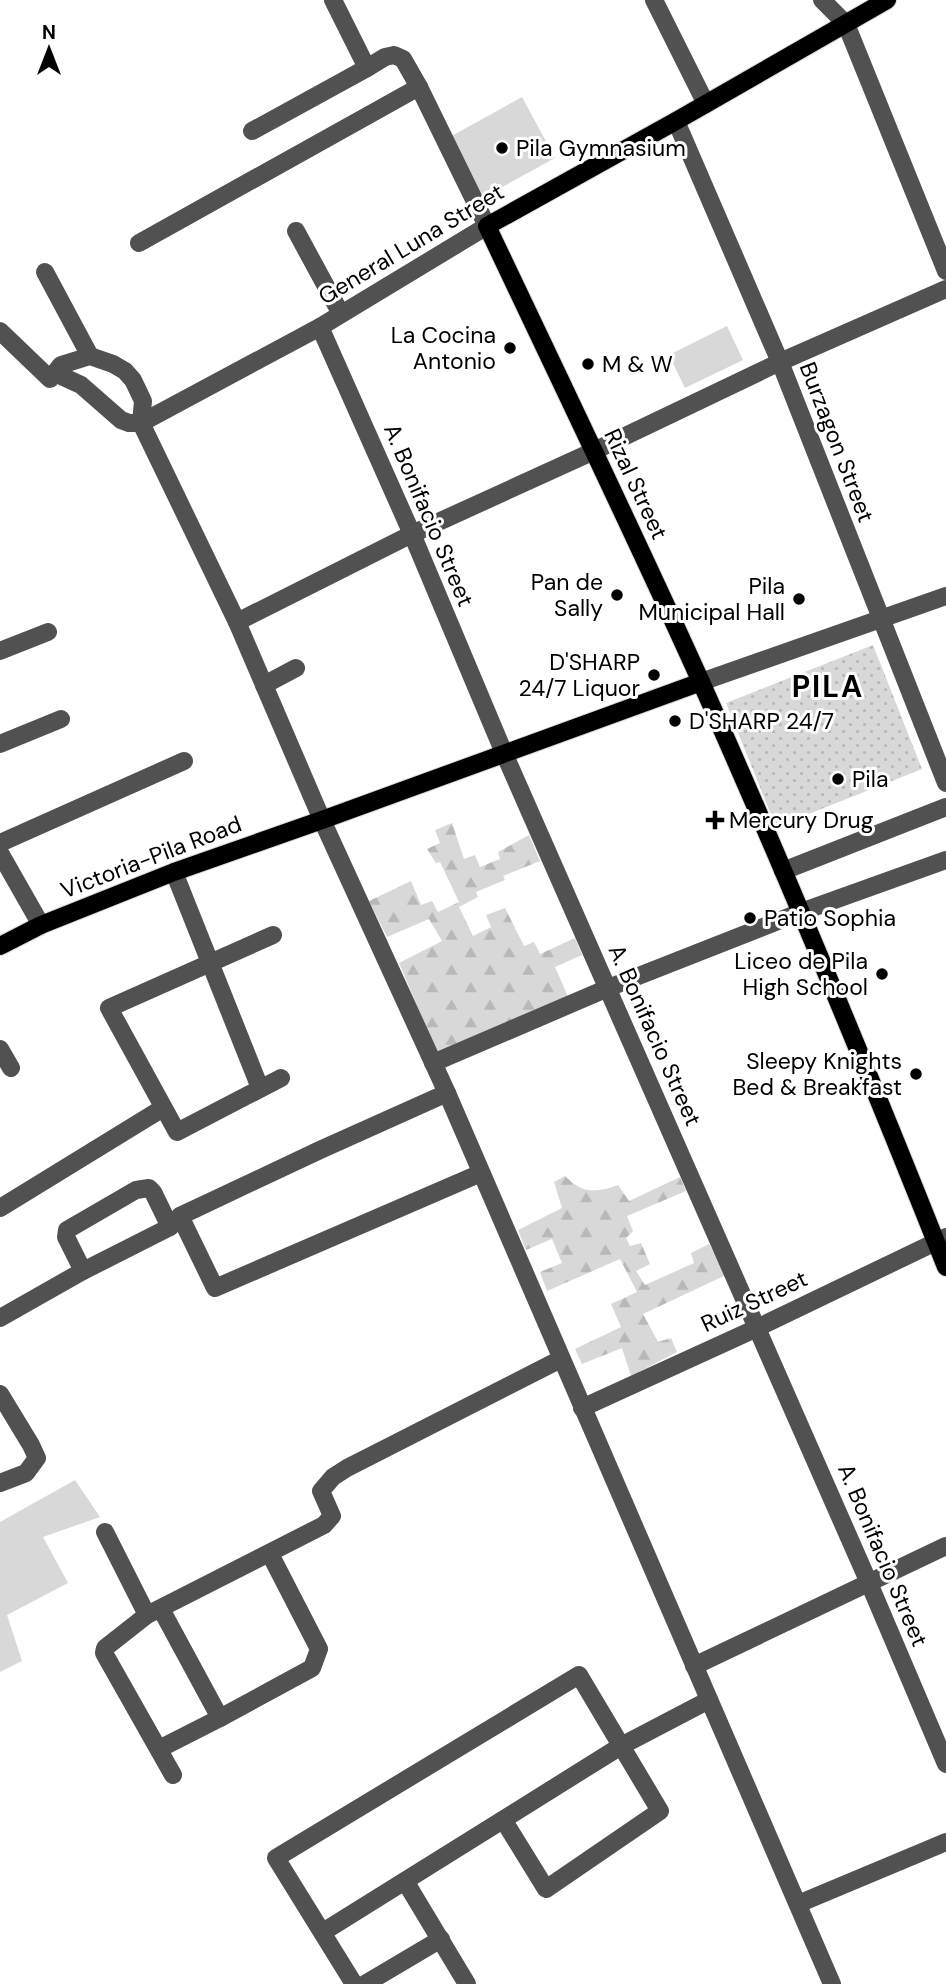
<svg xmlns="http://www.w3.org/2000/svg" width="946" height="1984" font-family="'DM Sans',sans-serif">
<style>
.grass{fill:#d8d8d8}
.forest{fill:url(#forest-firs)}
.park{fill:url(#park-dots)}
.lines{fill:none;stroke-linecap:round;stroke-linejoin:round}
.major-casing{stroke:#dbdbdb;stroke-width:20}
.minor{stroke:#515151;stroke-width:18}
.major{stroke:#000;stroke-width:18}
.poi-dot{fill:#000;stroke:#fff;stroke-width:2.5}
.labels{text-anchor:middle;stroke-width:6;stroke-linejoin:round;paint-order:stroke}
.poi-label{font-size:23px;fill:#000;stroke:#fff;text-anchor:start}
.street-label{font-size:23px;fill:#000;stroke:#fff}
.district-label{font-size:30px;font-weight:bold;letter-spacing:2px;fill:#000;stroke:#fff}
</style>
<defs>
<pattern id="forest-firs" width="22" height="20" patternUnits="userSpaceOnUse" patternTransform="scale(1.75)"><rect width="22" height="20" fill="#d8d8d8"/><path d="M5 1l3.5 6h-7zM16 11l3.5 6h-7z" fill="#b8b8b8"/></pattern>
<pattern id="park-dots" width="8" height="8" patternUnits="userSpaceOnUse" patternTransform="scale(1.75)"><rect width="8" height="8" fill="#d8d8d8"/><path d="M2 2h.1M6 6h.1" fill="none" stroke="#b8b8b8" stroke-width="1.8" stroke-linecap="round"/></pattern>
</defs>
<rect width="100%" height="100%" fill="#fff"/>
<g class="grass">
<polygon points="522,97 555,158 482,198 448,138"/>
<polygon points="727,326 743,360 685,388 669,355"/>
<polygon points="75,1480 100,1517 43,1537 68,1583 7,1615 22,1661 0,1672 0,1522"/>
</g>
<g class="forest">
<polygon points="452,823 464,859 475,855 480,867 500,859 498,852 529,835 540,861 503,876 505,880 476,892 478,897 459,907 473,936 491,927 486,915 505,908 524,946 534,942 540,954 575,938 582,955 555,967 570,1001 438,1055 399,963 442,941 429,919 387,937 369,901 411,881 421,905 432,901 438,912 459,902 440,862 436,863 427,849 440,843 435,830"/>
<path d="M565,1176C583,1194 596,1193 618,1185L629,1201L680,1177L686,1191L627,1216L633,1231L626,1238L630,1246L641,1243L650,1264L636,1271L645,1285L694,1263L691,1253L709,1244L726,1275L643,1314L658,1342L671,1338L677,1352L631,1376L622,1348L582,1364L575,1349L621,1327L611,1304L637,1292L620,1259L547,1291L540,1272L562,1263L552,1239L526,1250L518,1230L562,1208L554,1182Z"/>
</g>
<polygon class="park" points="873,645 922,769 776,827 726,703"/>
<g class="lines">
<g class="major-casing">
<g id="major">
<path d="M887,0L676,121L487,226C559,378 632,529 701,682C787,875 868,1071 946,1267"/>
<polyline points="0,946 41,925 174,872 322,820 701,682"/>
</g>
</g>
<g class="minor">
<polyline points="654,0 706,104"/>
<polyline points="822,0 846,24 946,271"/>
<polyline points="676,121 780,362 946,783"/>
<polyline points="252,131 367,68"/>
<polyline points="296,231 341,314"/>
<polyline points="139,243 419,87"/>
<polyline points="45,272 90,356"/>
<polyline points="320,327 412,534 504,753 869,1583 946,1764"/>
<polyline points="0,331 50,379 61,365 90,356 113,364 125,371 133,380 143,401 141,423 237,622 322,820 447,1093 832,1984"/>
<polyline points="55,373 81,385 121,420 129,423 141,423 320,327 487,226 419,87 403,59 394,55 385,57 367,68 333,0"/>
<polyline points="237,622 412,534 594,451 780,362 946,289"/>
<polyline points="0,651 48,632"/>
<polyline points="701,682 946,596"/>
<polyline points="264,685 296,668"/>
<polyline points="0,744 61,719"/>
<polyline points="0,843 184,761"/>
<polyline points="0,853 41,925"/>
<polyline points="783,871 946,807"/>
<polyline points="174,872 260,1088"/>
<polyline points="273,935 109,1008 177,1132 281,1078"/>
<polyline points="0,1049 11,1068"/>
<polyline points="433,1063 608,988 801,912 946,860"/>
<polyline points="0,1208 163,1108"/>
<polyline points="180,1216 215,1288 481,1173"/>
<polyline points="83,1271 66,1237 67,1230 136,1190 149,1188 153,1192 170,1227"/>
<polyline points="0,1318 83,1271 170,1227 180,1216 320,1150 447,1093"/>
<polyline points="0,1394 31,1445 37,1458 26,1473 0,1483"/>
<polyline points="582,1408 757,1328 946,1237"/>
<polyline points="105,1532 147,1615"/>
<polyline points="161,1609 220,1718"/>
<polyline points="694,1666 946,1546"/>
<polyline points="159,1749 220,1718 312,1668 319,1649 270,1554"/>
<polyline points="173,1775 104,1653 105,1648 147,1615 324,1525 332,1516 321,1491 333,1477 347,1468 561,1359"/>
<polyline points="405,1881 467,1984"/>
<polyline points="798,1904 946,1842"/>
<polyline points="323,1932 621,1746 709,1700"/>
<polyline points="354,1984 276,1858 579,1675 660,1811 546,1889 504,1821"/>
<polyline points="365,1984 441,1939"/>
</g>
<use href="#major" class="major"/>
</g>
<g class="poi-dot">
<circle cx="502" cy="148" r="7"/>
<circle cx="510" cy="348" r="7"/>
<circle cx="588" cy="364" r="7"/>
<circle cx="617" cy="595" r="7"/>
<circle cx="799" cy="599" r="7"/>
<circle cx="654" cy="675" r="7"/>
<circle cx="675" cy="721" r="7"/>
<circle cx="838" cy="779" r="7"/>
<path d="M711.5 809.5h7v7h7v7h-7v7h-7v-7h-7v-7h7z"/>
<circle cx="750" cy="918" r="7"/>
<circle cx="882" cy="974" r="7"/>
<circle cx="916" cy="1074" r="7"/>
</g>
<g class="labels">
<g class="poi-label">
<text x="516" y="156">Pila Gymnasium</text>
<text x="496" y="343" text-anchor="end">La Cocina<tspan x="496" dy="26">Antonio</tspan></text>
<text x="602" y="372">M &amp; W</text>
<text x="603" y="590" text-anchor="end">Pan de<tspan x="603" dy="26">Sally</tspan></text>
<text x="785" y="594" text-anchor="end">Pila<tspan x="785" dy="26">Municipal Hall</tspan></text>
<text x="640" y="670" text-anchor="end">D'SHARP<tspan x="640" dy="26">24/7 Liquor</tspan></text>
<text x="689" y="729">D'SHARP 24/7</text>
<text x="852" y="787">Pila</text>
<text x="729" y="828">Mercury Drug</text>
<text x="764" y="926">Patio Sophia</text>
<text x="868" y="969" text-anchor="end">Liceo de Pila<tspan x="868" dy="26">High School</tspan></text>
<text x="902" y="1069" text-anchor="end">Sleepy Knights<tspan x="902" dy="26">Bed &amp; Breakfast</tspan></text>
</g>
<g class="street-label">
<text transform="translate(411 244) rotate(-31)" y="8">General Luna Street</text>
<text transform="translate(837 442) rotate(69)" y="8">Burzagon Street</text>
<text transform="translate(636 484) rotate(65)" y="8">Rizal Street</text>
<text transform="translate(429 515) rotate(67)" y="8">A. Bonifacio Street</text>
<text transform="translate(151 857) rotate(-21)" y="8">Victoria-Pila Road</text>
<text transform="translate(655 1035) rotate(66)" y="8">A. Bonifacio Street</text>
<text transform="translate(754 1301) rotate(-25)" y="8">Ruiz Street</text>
<text transform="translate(883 1555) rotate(67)" y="8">A. Bonifacio Street</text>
</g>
<g class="district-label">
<text x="828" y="697">PILA</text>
</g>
</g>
<g transform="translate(49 49)" stroke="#ffffff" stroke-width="5" paint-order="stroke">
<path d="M0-5L12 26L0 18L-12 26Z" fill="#000000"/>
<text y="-10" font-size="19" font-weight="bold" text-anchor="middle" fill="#000000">N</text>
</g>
</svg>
